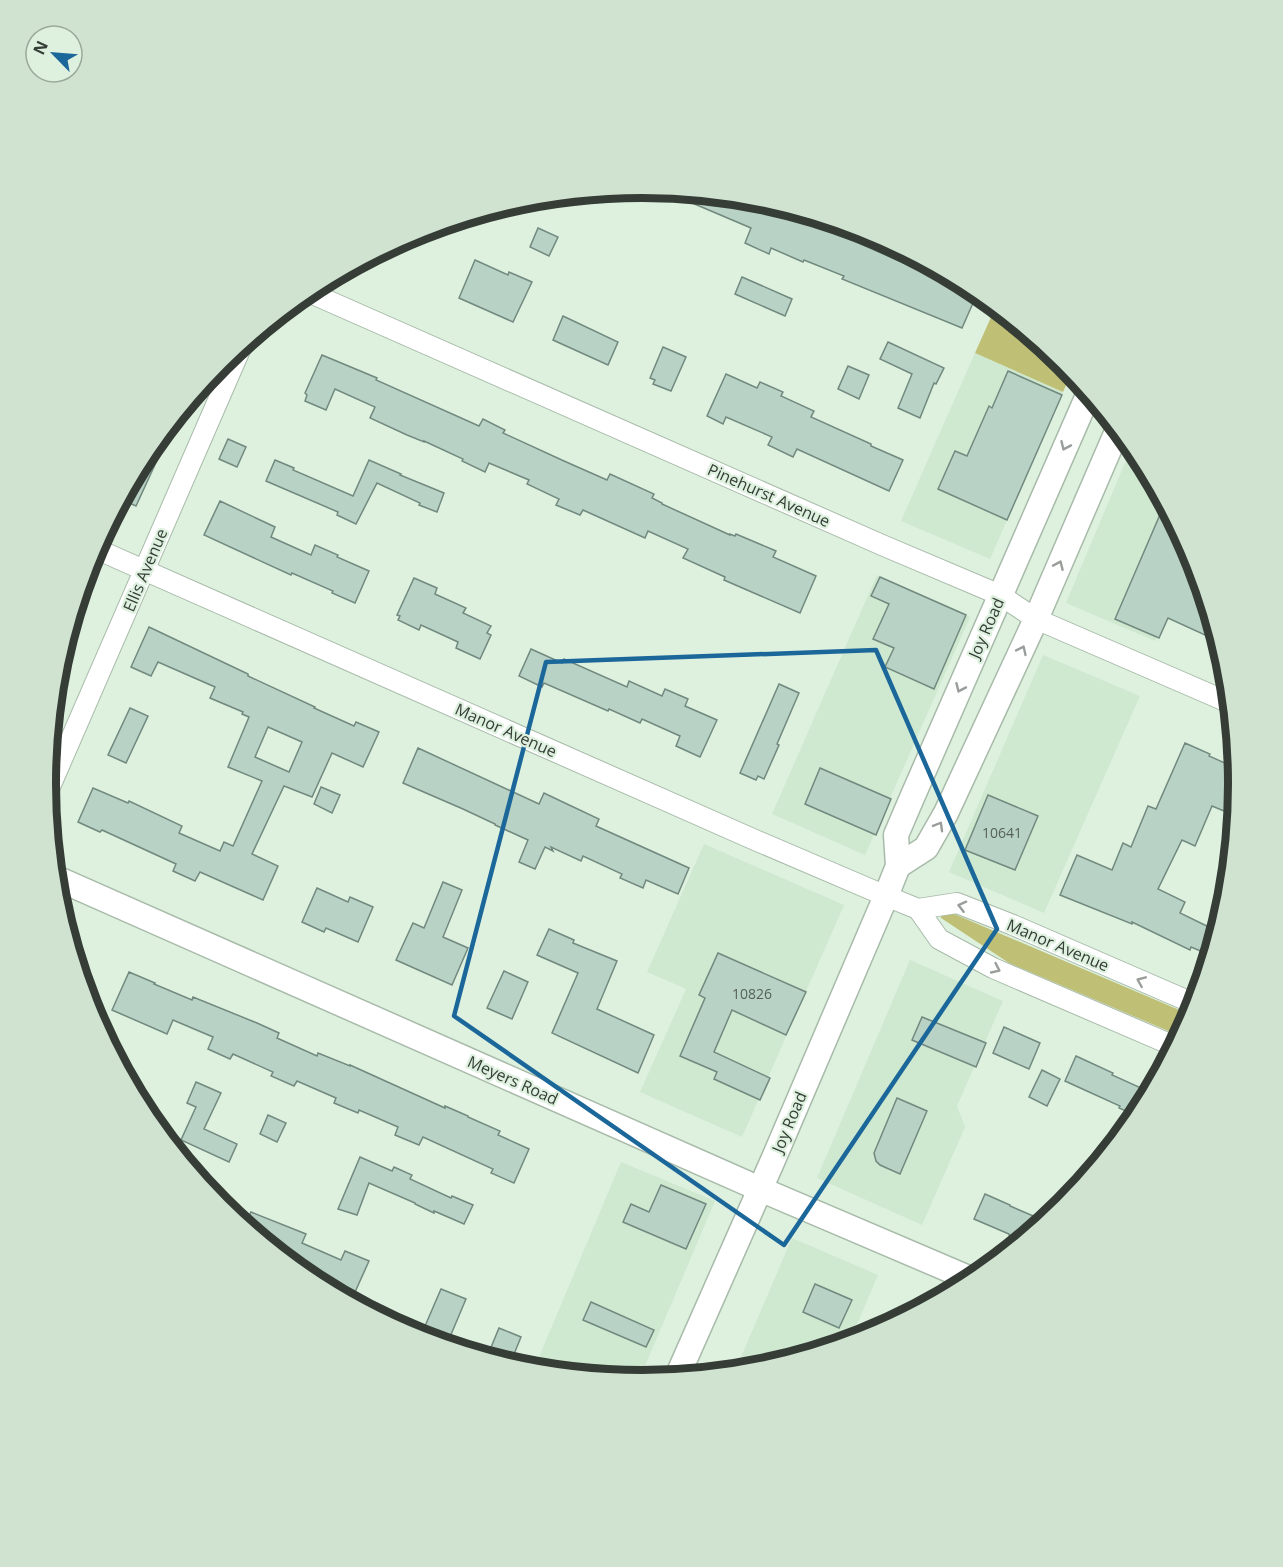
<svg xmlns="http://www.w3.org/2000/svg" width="1283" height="1567" font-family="'Open Sans',sans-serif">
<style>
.built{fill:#cfe8d0}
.green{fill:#bfc076}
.building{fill:#b9d2c6;stroke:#71897e;stroke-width:1.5;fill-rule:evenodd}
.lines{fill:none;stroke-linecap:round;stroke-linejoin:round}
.minor-casing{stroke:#a8baa9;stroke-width:22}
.tertiary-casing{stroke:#a8baa9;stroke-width:27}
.minor{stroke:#fff;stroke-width:20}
.tertiary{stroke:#fff;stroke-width:24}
.oneway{stroke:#9a9e9a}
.marked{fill:none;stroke:#1b679a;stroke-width:4.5;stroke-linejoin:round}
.labels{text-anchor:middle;stroke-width:4.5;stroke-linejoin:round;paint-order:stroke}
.number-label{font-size:14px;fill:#56625a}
.street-label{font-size:16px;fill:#353d36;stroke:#def1df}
.rim{fill:none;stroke:#353d36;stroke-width:8}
</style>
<rect width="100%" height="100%" fill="#def1df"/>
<g class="built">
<polygon points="975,353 1063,392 990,559 901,521"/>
<polygon points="1132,446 1138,452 1192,555 1155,641 1066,603"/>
<polygon points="877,575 970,617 865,855 772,814"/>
<polygon points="1043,655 1140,696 1044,913 949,872"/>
<polygon points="704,844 844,905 742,1137 640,1092 686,989 647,972"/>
<polygon points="910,960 1003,1001 957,1106 965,1127 922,1225 817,1178"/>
<polygon points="621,1162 715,1201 639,1380 534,1369"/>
<polygon points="792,1238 878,1275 850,1341 758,1369 735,1371"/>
</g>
<g class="green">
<polygon points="996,306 1064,362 1072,372 1063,392 975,353"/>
<polygon points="952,913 1191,1015 1180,1036 1009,963 941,918 941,915"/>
</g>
<g class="building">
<polygon points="672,190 757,198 794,215 796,210 813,215 821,219 820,221 847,232 845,237 924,272 936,276 938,271 957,279 964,283 962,288 977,294 962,328 842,279 844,276 804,260 803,262 771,248 769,254 745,243 751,228 671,194"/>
<polygon points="538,228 558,237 549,256 530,247"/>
<polygon points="475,260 508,275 509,272 532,282 513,322 459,298"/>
<polygon points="742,277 792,299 785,316 735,294"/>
<polygon points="563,316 618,342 608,365 553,340"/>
<polygon points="888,342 944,368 936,384 934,383 920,418 898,408 912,374 880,359"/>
<polygon points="663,347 686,357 671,391 653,384 655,380 650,378"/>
<polygon points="322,355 377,378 376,380 479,426 483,419 505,430 503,433 564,461 607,480 610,474 654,494 652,498 662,503 662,504 730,535 730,534 735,536 736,534 776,551 773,557 816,576 800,613 724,580 725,577 683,558 688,549 648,531 645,538 583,510 580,515 556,505 559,499 527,484 529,480 489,463 485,472 462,461 463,459 424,441 424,442 407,435 370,418 375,407 335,389 326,410 305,401 307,395 305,393"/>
<polygon points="848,366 869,375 859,399 838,389"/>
<polygon points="1008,371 1062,395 1007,520 938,489 955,451 967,456 989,406 992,408"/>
<polygon points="726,374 757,388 760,382 783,392 781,396 814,411 811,417 871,444 871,446 903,460 889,491 797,449 793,457 768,445 772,437 726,417 723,424 707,416"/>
<polygon points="228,439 246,447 237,467 219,459"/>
<polygon points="146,452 158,458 136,506 120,499"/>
<polygon points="275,460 294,468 293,470 353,496 369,460 401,474 400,475 444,493 437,512 419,505 420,503 377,483 356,524 337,515 338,512 266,481"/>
<polygon points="220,501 275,527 271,537 311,555 315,545 338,555 337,557 369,571 355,603 332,593 333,591 292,573 291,575 204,535"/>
<polygon points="1165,503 1193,556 1218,641 1168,618 1159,638 1115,619"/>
<polygon points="880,577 966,615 934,689 885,667 894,648 873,639 889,604 871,596"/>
<polygon points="414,578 437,588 435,594 466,608 463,613 491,626 487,633 491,635 480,659 456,648 458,642 421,625 419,630 398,620 400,616 397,615"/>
<path d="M149,627L248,674V676L315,707L314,708L354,726L356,722L379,732L363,767L332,753L312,797L284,786L252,854L278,866L263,900L200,872L195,881L173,871L176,864L102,830L100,832L78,822L93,788L128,803L129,801L182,826L179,833L220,851L224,842L233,846L262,781L228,767L249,717L242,714L243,712L210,698L215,687L158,662L151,676L131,667ZM268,727L302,742L289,772L255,757Z"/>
<polygon points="531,649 562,663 564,659 627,687 629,681 662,696 665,689 688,699 685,706 717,720 700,757 676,746 680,736 642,719 640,723 609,709 608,711 544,683 542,687 519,676"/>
<polygon points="779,684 799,693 777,744 779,745 764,779 758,776 756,780 740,773"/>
<polygon points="130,708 148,716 126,763 108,755"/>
<polygon points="1185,743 1210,754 1209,756 1236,768 1238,783 1235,810 1227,806 1224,811 1212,806 1195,846 1182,840 1158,889 1185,902 1180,913 1217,931 1210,955 1191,947 1190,950 1132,922 1132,924 1060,895 1077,855 1112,870 1123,843 1131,847 1148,806 1156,809"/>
<polygon points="418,748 539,804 544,793 567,804 599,819 596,826 689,868 678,894 646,880 643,888 620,878 622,874 583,856 581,861 551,847 553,851 545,847 535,869 519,862 528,840 495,825 495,824 463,809 403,783"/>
<polygon points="820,768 891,799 876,835 805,804"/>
<polygon points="321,787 340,795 332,813 314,804"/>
<polygon points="988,795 1038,816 1015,870 965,850"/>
<polygon points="443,882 462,890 443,937 468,948 452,985 396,960 413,923 424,928"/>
<polygon points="317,888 348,902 350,897 373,907 358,942 326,928 324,932 302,922"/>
<polygon points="549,929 574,940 573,943 617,961 597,1009 654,1035 638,1073 552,1033 578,973 537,955"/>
<polygon points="718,953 806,992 786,1035 732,1010 714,1052 770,1078 760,1100 714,1079 717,1072 680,1056 705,998 699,995"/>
<polygon points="504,971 528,982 512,1019 487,1008"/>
<polygon points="129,972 155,983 154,984 192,1000 193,997 257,1023 279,1033 277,1038 317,1056 318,1053 350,1066 350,1065 445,1108 445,1106 468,1116 468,1117 500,1131 498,1135 529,1149 514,1183 491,1173 493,1169 423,1137 419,1145 395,1135 398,1127 359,1110 358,1113 334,1103 336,1098 297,1081 294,1086 271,1076 273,1072 233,1054 230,1059 208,1049 213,1037 173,1020 167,1034 112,1010"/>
<polygon points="922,1017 986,1043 976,1067 912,1040"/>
<polygon points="1004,1027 1040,1043 1029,1069 993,1053"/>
<polygon points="1076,1056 1113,1073 1112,1075 1150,1092 1137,1116 1119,1108 1120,1106 1065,1081"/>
<polygon points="1042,1070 1060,1079 1047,1106 1029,1097"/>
<polygon points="196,1082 221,1093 204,1129 237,1144 229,1162 181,1140 196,1107 187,1103"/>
<polygon points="897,1098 927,1111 900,1174 880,1165 876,1161 874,1153"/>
<polygon points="268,1115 286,1123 277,1142 260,1134"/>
<polygon points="360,1157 392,1171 394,1167 412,1175 410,1179 451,1198 452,1196 473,1205 464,1224 434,1211 434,1213 415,1204 415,1203 369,1183 357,1215 338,1209"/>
<polygon points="661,1185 706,1204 686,1249 623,1222 631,1204 649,1212"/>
<polygon points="985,1194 1010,1205 1010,1206 1045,1221 1021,1240 1009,1235 1009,1234 974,1219"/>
<polygon points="251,1212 306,1234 302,1243 341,1260 345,1251 369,1261 351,1301 310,1279 244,1226"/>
<polygon points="815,1284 852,1300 839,1328 803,1312"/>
<polygon points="441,1289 466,1299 447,1344 422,1333"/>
<polygon points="591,1302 654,1330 646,1347 583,1320"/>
<polygon points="499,1328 521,1337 510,1364 487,1357"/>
</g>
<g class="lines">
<g class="minor-casing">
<g id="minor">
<polyline points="306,291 882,545 1000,595 1036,619 1230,703"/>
<polyline points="94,548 755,840 886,896 918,909 957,903 1013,925 1195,1004"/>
<polyline points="46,796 243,343"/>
<polyline points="918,909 939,939 993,968 1174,1046"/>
</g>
</g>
<g class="tertiary-casing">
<g id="tertiary">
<polyline points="898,866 926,848 946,813 1036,619 1118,429"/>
<polyline points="54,877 760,1189 973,1280"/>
<polyline points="677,1377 773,1160 886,896 898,866 896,835 911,800 1089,393"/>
</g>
</g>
<use href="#minor" class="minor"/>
<use href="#tertiary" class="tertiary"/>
</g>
<defs><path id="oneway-chevron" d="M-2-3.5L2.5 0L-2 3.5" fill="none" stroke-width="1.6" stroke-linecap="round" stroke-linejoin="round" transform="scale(1.5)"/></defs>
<g class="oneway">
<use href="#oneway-chevron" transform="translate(1065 446) rotate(114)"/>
<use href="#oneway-chevron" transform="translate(1059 565) rotate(-66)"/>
<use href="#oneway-chevron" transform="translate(1022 650) rotate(-65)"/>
<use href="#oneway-chevron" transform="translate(960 688) rotate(114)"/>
<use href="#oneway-chevron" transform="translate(939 826) rotate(-60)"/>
<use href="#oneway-chevron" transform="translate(962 906) rotate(-166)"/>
<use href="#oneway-chevron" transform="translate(996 969) rotate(25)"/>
<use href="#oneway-chevron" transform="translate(1141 981) rotate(-157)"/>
</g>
<path class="marked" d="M876,650L997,929L784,1245L454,1016L546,662Z"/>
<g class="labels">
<g class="number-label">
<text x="1002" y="838">10641</text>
<text x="752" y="999">10826</text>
</g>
<g class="street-label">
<text transform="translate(769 495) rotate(24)" y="6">Pinehurst Avenue</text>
<text transform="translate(145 570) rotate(-67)" y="6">Ellis Avenue</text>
<text transform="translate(986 628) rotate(-66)" y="6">Joy Road</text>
<text transform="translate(506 730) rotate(24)" y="6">Manor Avenue</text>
<text transform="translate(1058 945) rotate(23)" y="6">Manor Avenue</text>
<text transform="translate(513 1080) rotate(24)" y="6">Meyers Road</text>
<text transform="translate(789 1122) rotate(-67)" y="6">Joy Road</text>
</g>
</g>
<path d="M0 0H1283V1567H0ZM56 784a586 586 0 1 1 1172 0a586 586 0 1 1-1172 0Z" fill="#d0e3d1" fill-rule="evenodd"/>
<path class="rim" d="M56 784a586 586 0 1 1 1172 0a586 586 0 1 1-1172 0Z"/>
<g transform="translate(54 54) rotate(295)"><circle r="28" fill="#def1df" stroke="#9aa99b" stroke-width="1.5"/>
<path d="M0-4.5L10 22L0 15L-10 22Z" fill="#1b679a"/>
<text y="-9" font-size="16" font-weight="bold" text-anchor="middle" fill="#353d36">N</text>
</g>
</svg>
